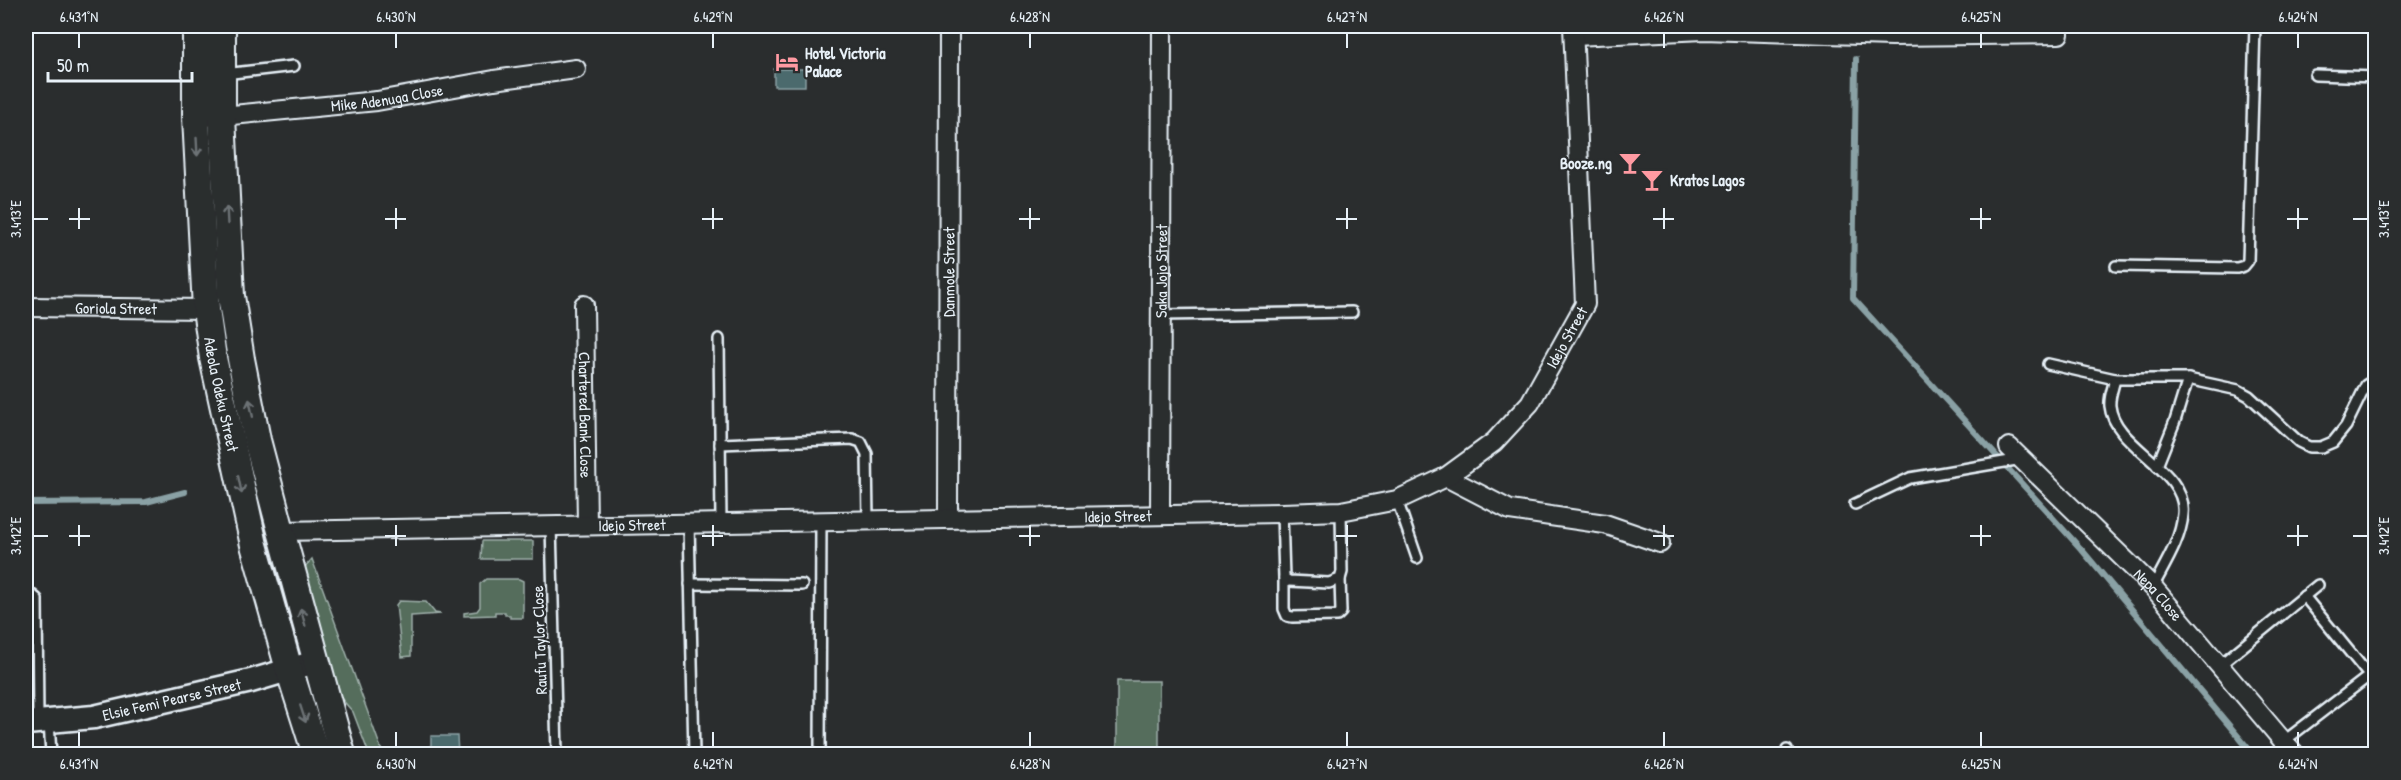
<svg xmlns="http://www.w3.org/2000/svg" width="2401" height="780" font-family="'Patrick Hand',sans-serif">
<style>
.green{fill:#546d5b;stroke:#9eafaa;stroke-width:1.5}
.water{fill:#4c6b6d;stroke:#8aa1a5;stroke-width:1.5}
.lines{fill:none;stroke-linecap:round;stroke-linejoin:round}
.stream{stroke:#8aa1a5;stroke-width:6}
.service-casing{stroke:#e8f1f8;stroke-width:14}
.minor-casing{stroke:#e8f1f8;stroke-width:22}
.tertiary-casing{stroke:#e8f1f8;stroke-width:27}
.secondary-casing{stroke:#e8f1f8;stroke-width:30}
.service{stroke:#2a2d2e;stroke-width:9}
.minor{stroke:#2a2d2e;stroke-width:18}
.tertiary{stroke:#2a2d2e;stroke-width:22}
.secondary{stroke:#2a2d2e;stroke-width:26}
.oneway{stroke:#6c7275}
.ticks{fill:none;stroke:#e8f1f8;stroke-width:2}
.labels{text-anchor:middle;stroke-width:4.5;stroke-linejoin:round;paint-order:stroke}
.poi-label{font-size:16px;font-weight:bold;fill:#e8f1f8;stroke:#2a2d2e;text-anchor:start}
.street-label{font-size:16px;fill:#e8f1f8;stroke:#2a2d2e}
.neatline{fill:none;stroke:#e8f1f8;stroke-width:2}
.ticks-label{font-size:15px;text-anchor:middle;fill:#e8f1f8}
</style>
<rect width="100%" height="100%" fill="#2a2d2e"/>
<filter id="ink" filterUnits="userSpaceOnUse"><feTurbulence type="fractalNoise" baseFrequency=".0167" numOctaves="2"/><feDisplacementMap in="SourceGraphic" scale="12" xChannelSelector="R" yChannelSelector="G"/><feConvolveMatrix kernelMatrix="1 2 1 2 8 2 1 2 1" color-interpolation-filters="sRGB"/></filter>
<g filter="url(#ink)">
<g class="green">
<polygon points="482,541 533,541 533,559 481,559"/>
<polygon points="312,559 383,754 369,754 353,712 339,696 298,575"/>
<polygon points="486,579 519,579 523,581 523,618 510,618 510,615 505,615 505,612 495,612 495,615 464,616 464,613 477,611 480,607 480,584"/>
<polygon points="399,601 426,602 435,613 441,614 411,616 411,656 402,657 396,605"/>
<rect x="1117" y="681" width="42" height="73"/>
</g>
<g class="water">
<rect x="774" y="69" width="31" height="17"/>
<polygon points="431,736 457,736 458,754 431,754"/>
</g>
<g class="lines">
<g class="stream">
<polyline points="1856,59 1853,298 2082,550 2253,754"/>
<polyline points="26,503 146,502 185,492"/>
</g>
<g class="service-casing">
<g id="service">
<polyline points="224,74 294,66"/>
<polyline points="2315,75 2376,77"/>
<polyline points="2116,266 2237,268 2244,266 2248,261 2255,26"/>
<polyline points="1160,315 1352,312"/>
<polyline points="719,339 721,522"/>
<polyline points="2048,364 2115,379 2188,379 2238,390 2249,396 2299,442 2309,447 2321,447 2333,442 2346,426 2366,385 2371,382 2376,383"/>
<path d="M2115,379C2113,388 2109,397 2110,406C2114,447 2188,470 2183,514C2181,540 2165,564 2153,587"/>
<polyline points="720,444 852,439 861,442 867,454 868,520"/>
<polyline points="2157,466 2175,421 2188,379"/>
<polyline points="1397,500 1417,558"/>
<polyline points="1855,504 1910,478 2022,459"/>
<polyline points="1282,513 1284,578 1289,581 1329,583 1340,579 1342,572 1341,511"/>
<polyline points="689,523 694,754"/>
<polyline points="551,525 557,754"/>
<polyline points="1284,578 1284,609 1287,616 1292,617 1337,616 1341,612 1340,579"/>
<polyline points="690,584 802,585"/>
<polyline points="26,590 37,599 38,722"/>
<polyline points="2304,596 2376,684"/>
<polyline points="2220,665 2318,585"/>
<polyline points="49,722 51,754"/>
<polyline points="2283,742 2369,676"/>
<polyline points="1787,750 1787,754"/>
<polyline points="820,754 821,520"/>
</g>
</g>
<g class="minor-casing">
<g id="minor">
<polyline points="1574,36 1704,30 1892,36 2059,34"/>
<path id="s1" d="M212,117L377,101L494,80L576,69"/>
<path id="s2" d="M584,305L587,525"/>
<path id="s3" d="M26,307L206,309"/>
<path id="s4" d="M2009,447L2153,587L2294,754"/>
<polyline points="1446,477 1510,510 1605,524 1660,543"/>
<path id="s5" d="M1160,515L1162,26"/>
<path id="s6" d="M948,518L949,26"/>
<path id="s7" d="M281,531L1282,513L1341,511L1397,500L1446,477L1494,442L1530,403L1585,304L1573,26"/>
</g>
</g>
<g class="tertiary-casing">
<g id="tertiary">
<path id="s8" d="M26,723L94,717L251,681L315,662"/>
</g>
</g>
<g class="secondary-casing">
<g id="secondary">
<path id="s9" d="M196,26V117L206,309L213,358L254,545L289,669L316,754"/>
<polyline points="222,26 222,117 231,296 241,359 257,440 281,531 342,754"/>
</g>
</g>
<use href="#service" class="service"/>
<use href="#minor" class="minor"/>
<use href="#tertiary" class="tertiary"/>
<use href="#secondary" class="secondary"/>
</g>
<defs><path id="oneway-shaft" d="M-6 0H5M1.5-3L5.5 0L1.5 3" fill="none" stroke-width="1.6" stroke-linecap="round" stroke-linejoin="round" transform="scale(1.5)"/></defs>
<g class="oneway">
<use href="#oneway-shaft" transform="translate(197 147) rotate(87)"/>
<use href="#oneway-shaft" transform="translate(227 215) rotate(-93)"/>
<use href="#oneway-shaft" transform="translate(251 408) rotate(-102)"/>
<use href="#oneway-shaft" transform="translate(240 485) rotate(78)"/>
<use href="#oneway-shaft" transform="translate(303 617) rotate(-105)"/>
<use href="#oneway-shaft" transform="translate(303 714) rotate(72)"/>
</g>
</g>
<path class="ticks" d="M79,33V48M396,33V48M713,33V48M1030,33V48M1347,33V48M1664,33V48M1981,33V48M2298,33V48M79,208V229M396,208V229M713,208V229M1030,208V229M1347,208V229M1664,208V229M1981,208V229M2298,208V229M33,219H48M69,219H90M385,219H406M702,219H723M1019,219H1040M1336,219H1357M1653,219H1674M1970,219H1991M2287,219H2308M2353,219H2368M79,525V546M396,525V546M713,525V546M1030,525V546M1347,525V546M1664,525V546M1981,525V546M2298,525V546M33,536H48M69,536H90M385,536H406M702,536H723M1019,536H1040M1336,536H1357M1653,536H1674M1970,536H1991M2287,536H2308M2353,536H2368M79,732V747M396,732V747M713,732V747M1030,732V747M1347,732V747M1664,732V747M1981,732V747M2298,732V747"/>
<defs>
<g id="hotel-bare" transform="scale(1.8)"><path d="M-6-4.5h1.5V1H6V5H4.5V3h-9V5H-6ZM-4 0a1.8 1.8 0 1 1 3.6 0ZM.5 0V-2.5h3Q6-2.5 6 0Z" fill="#ff9aa2" stroke="#2a2d2e" stroke-width="2.5" paint-order="stroke"/></g>
<g id="bar-bare" transform="scale(1.8)"><path d="M-6-5H6L.8 .8V4.5H3.5V6h-7V4.5H-.8V.8Z" fill="#ff9aa2" stroke="#2a2d2e" stroke-width="2.5" paint-order="stroke"/></g>
</defs>
<g fill-rule="evenodd">
<use href="#hotel-bare" x="787" y="62"/>
<use href="#bar-bare" x="1630" y="163"/>
<use href="#bar-bare" x="1652" y="180"/>
</g>
<g class="labels">
<g class="poi-label">
<text x="805" y="59">Hotel Victoria<tspan x="805" dy="18">Palace</tspan></text>
<text x="1612" y="169" text-anchor="end">Booze.ng</text>
<text x="1670" y="186">Kratos Lagos</text>
</g>
<g class="street-label">
<text dy="6" stroke="none"><textPath href="#s1" startOffset="176">Mike Adenuga Close</textPath></text>
<text dy="6" stroke="none"><textPath href="#s5" startOffset="244">Saka Jojo Street</textPath></text>
<text dy="6" stroke="none"><textPath href="#s6" startOffset="246">Danmole Street</textPath></text>
<text dy="6" stroke="none"><textPath href="#s3" startOffset="90">Goriola Street</textPath></text>
<text dy="6" stroke="none"><textPath href="#s7" startOffset="1359">Idejo Street</textPath></text>
<text dy="6" stroke="none"><textPath href="#s9" startOffset="370">Adeola Odeku Street</textPath></text>
<text dy="6" stroke="none"><textPath href="#s2" startOffset="110">Chartered Bank Close</textPath></text>
<text dy="6" stroke="none"><textPath href="#s7" startOffset="837">Idejo Street</textPath></text>
<text dy="6" stroke="none"><textPath href="#s7" startOffset="351">Idejo Street</textPath></text>
<text dy="6" stroke="none"><textPath href="#s4" startOffset="210">Nepa Close</textPath></text>
<text transform="translate(539 640) rotate(-92)" y="6">Raufu Taylor Close</text>
<text dy="6" stroke="none"><textPath href="#s8" startOffset="148">Elsie Femi Pearse Street</textPath></text>
</g>
</g>
<rect width="2401" height="780" fill="none" stroke="#2a2d2e" stroke-width="66"/>
<path d="M48 72v9h144v-9" fill="none" stroke="#e8f1f8" stroke-width="3"/>
<text x="57" y="72" font-size="18" fill="#e8f1f8" stroke="#2a2d2e" stroke-width="4.5" paint-order="stroke">50 m</text>
<rect x="33" y="33" width="2335" height="714" class="neatline"/>
<g class="ticks-label">
<text x="79" y="22">6.431°N</text>
<text x="396" y="22">6.430°N</text>
<text x="713" y="22">6.429°N</text>
<text x="1030" y="22">6.428°N</text>
<text x="1347" y="22">6.427°N</text>
<text x="1664" y="22">6.426°N</text>
<text x="1981" y="22">6.425°N</text>
<text x="2298" y="22">6.424°N</text>
<text transform="translate(2384 219) rotate(-90)" y="5">3.413°E</text>
<text transform="translate(16 219) rotate(-90)" y="5">3.413°E</text>
<text transform="translate(2384 536) rotate(-90)" y="5">3.412°E</text>
<text transform="translate(16 536) rotate(-90)" y="5">3.412°E</text>
<text x="79" y="769">6.431°N</text>
<text x="396" y="769">6.430°N</text>
<text x="713" y="769">6.429°N</text>
<text x="1030" y="769">6.428°N</text>
<text x="1347" y="769">6.427°N</text>
<text x="1664" y="769">6.426°N</text>
<text x="1981" y="769">6.425°N</text>
<text x="2298" y="769">6.424°N</text>
</g>
</svg>
